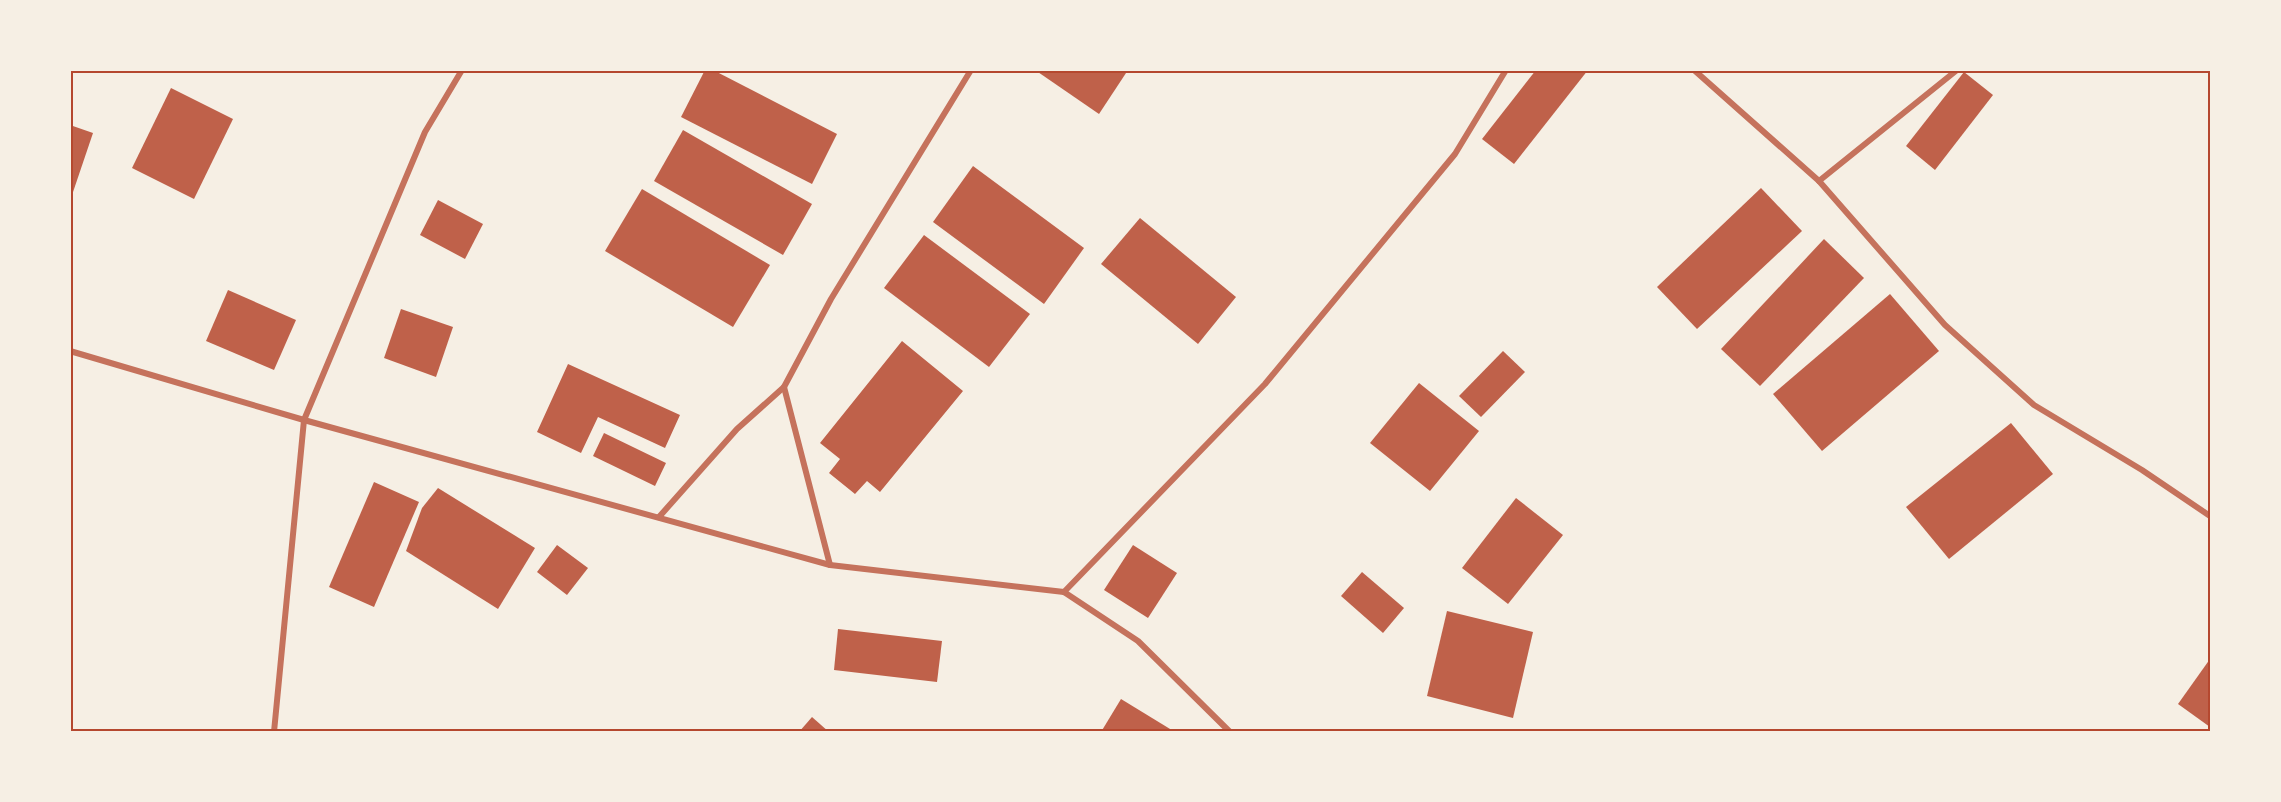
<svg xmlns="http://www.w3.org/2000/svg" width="2281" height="802" font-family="'Fira Sans Condensed',sans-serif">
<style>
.building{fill:#bf614a}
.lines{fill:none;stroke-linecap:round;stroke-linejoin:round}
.minor{stroke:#c5725c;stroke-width:6}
.neatline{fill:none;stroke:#b5482f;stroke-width:2}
</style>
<rect width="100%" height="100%" fill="#f6efe4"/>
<g class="building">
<polygon points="705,70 713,70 837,134 812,184 681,117"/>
<polygon points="1035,70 1128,70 1099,114"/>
<polygon points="1536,70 1588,70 1514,164 1482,139"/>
<polygon points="1964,72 1993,95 1935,170 1906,146"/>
<polygon points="171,88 233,119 194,199 132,168"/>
<polygon points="70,125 93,133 71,198 70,198"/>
<polygon points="683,130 812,204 783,255 654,181"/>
<polygon points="973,166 1084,248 1044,304 933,222"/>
<polygon points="1761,188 1802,231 1697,329 1657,287"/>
<polygon points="642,189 770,265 733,327 605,251"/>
<polygon points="438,200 483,224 465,259 420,235"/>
<polygon points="1140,218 1236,297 1198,344 1101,264"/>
<polygon points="924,235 1030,314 989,367 884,288"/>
<polygon points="1824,239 1864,278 1760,386 1721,349"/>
<polygon points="228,290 296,320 274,370 206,341"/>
<polygon points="1890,294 1939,351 1822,451 1773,394"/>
<polygon points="401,309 453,327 436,377 384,358"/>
<polygon points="902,341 963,391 880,492 867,481 855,494 829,473 840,459 820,443"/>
<polygon points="1503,351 1525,372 1481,417 1459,396"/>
<polygon points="568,364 680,415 665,448 598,417 581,453 537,432"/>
<polygon points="1419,383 1479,431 1430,491 1370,443"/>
<polygon points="2011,423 2053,474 1949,559 1906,507"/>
<polygon points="604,433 666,463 655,486 593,456"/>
<polygon points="374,482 419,502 374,607 329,587"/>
<polygon points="438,488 535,548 498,609 406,551 422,508"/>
<polygon points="1516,498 1563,535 1508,604 1462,568"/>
<polygon points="557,545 588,568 567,595 537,572"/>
<polygon points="1133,545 1177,573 1148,618 1104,590"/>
<polygon points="1362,572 1404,608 1383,633 1341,596"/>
<polygon points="1447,611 1533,632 1513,718 1427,696"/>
<polygon points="838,629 942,641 937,682 834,670"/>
<polygon points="2210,659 2210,727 2178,704"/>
<polygon points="1121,699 1175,732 1101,732"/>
<polygon points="812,717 829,732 799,732"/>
</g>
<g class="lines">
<g class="minor">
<polyline points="1694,70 1819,181 1945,325 2034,405 2142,470 2210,516"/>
<polyline points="1819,181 1957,70"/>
<polyline points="70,351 304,420 830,565 1064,592 1138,641 1230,732"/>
<polyline points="784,387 830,565"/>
<polyline points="659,517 737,429 784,387 831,299 971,70"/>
<polyline points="1064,592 1265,384 1455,154 1506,70"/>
<polyline points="274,732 304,420 425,132 462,70"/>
</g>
</g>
<rect width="2281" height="802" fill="none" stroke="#f6efe4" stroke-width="144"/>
<rect x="72" y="72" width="2137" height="658" class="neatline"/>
</svg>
